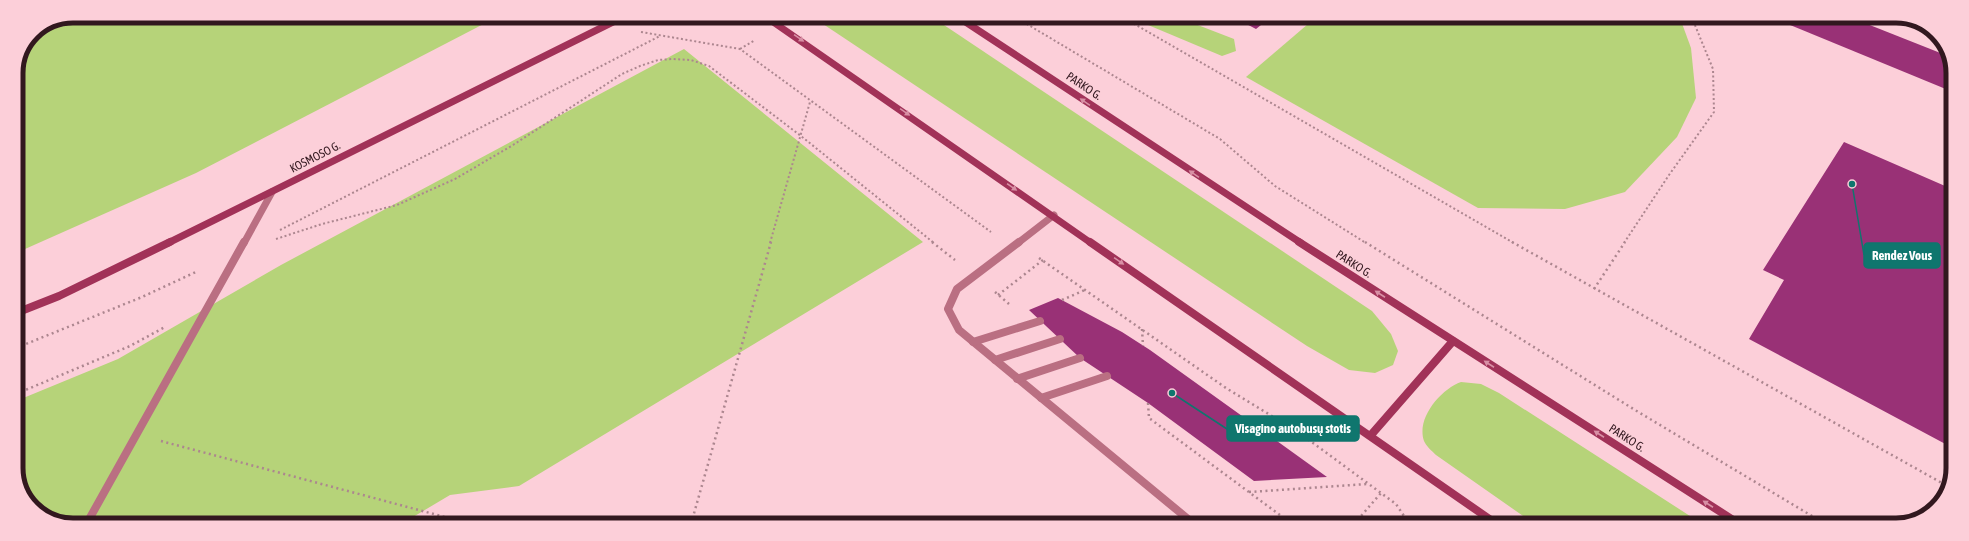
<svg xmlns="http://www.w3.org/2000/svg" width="1969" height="541" font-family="'Asap Condensed',sans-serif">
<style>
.green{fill:#b6d379}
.building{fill:#993176}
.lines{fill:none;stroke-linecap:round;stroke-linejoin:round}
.path-far1{stroke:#ac868f;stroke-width:2;stroke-dasharray:2 2.5;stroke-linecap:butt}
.path{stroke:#ac868f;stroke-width:2.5;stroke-dasharray:2 3.5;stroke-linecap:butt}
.lane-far1{stroke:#ba6f82;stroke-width:7}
.lane{stroke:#ba6f82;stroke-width:8}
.street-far1{stroke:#ba6f82;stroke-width:7}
.street{stroke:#ba6f82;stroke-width:8}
.secondary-far1{stroke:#a13258;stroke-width:7}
.secondary{stroke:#a13258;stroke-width:8}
.oneway{fill:#d890a5}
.labels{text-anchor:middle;stroke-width:4;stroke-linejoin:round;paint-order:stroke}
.street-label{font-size:12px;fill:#32181f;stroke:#fccfd9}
.rim{fill:none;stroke:#32181f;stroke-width:5}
.leader{fill:none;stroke:#0f766e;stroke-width:1.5}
.callout-dot{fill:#0f766e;stroke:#fccfd9;stroke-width:1.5}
.callout{fill:#0f766e;stroke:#0f766e;stroke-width:1.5}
.callout-label{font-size:13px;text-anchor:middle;font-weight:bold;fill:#fff}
</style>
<rect width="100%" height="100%" fill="#fccfd9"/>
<g class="green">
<polygon points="73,16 499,16 196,173 16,253 16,72 33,32"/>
<polygon points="822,17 932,17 1372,311 1391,334 1398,351 1393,365 1375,373 1349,370 1307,346 817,20"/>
<polygon points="1129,17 1177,17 1234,39 1236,51 1222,56"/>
<polygon points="1323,17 1680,18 1691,48 1696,98 1677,137 1625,192 1565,209 1478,208 1246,77 1308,24"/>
<polygon points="684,49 923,242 519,486 450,495 403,523 58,523 30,506 16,472 16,401 118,359 281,265"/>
<path d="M1461,382L1481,384L1499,393L1704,525H1536L1436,455C1432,451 1426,446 1424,441C1416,418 1441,389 1461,382Z"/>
</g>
<g class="building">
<polygon points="1233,17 1271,17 1256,29"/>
<polygon points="1773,18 1852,18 1948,56 1953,69 1953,92"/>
<polygon points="1844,142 1952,189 1951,447 1749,339 1784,280 1763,270"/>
<polygon points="1058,298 1122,332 1150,350 1327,477 1254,481 1148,403 1080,358 1029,310"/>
</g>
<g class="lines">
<g class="path-far1">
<polyline points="1015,17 1220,139 1275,186 1366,243"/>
<polyline points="1122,17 1514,243"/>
<polyline points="641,32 740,49 991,232"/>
<polyline points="740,49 755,40"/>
<polyline points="280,230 660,36"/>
<polyline points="276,239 322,224 397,205 455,179 513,145 622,74 640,66 658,60 673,59 691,60 709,66 801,136 934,243"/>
<polyline points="770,243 810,102"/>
<polyline points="1624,243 1669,175 1714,112 1713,69 1692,18"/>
</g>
<g class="path">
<polyline points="932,242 955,260"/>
<polyline points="1365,242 1635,410 1827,525"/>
<polyline points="1512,242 1949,487"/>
<polyline points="1039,258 1226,388 1298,432 1396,504 1410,525"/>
<polyline points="1594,289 1625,242"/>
<polyline points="995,292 1009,304"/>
<polyline points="998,295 1043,260"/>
<polyline points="1062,300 1085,290"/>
<polyline points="1142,329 1143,346"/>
<polyline points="16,348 142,297 198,271"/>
<polyline points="16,394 130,346 165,327"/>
<polyline points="1148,403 1149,418 1292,524"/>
<polyline points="161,441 471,524"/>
<polyline points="1249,492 1368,484"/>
<polyline points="691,524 771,242"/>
<polyline points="1354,524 1381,493"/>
</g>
<polyline class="lane-far1" points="1018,243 1054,215"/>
<g class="lane">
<polyline points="1019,242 957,289 948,309 959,330 1194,524"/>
<polyline points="973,342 1040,321"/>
<polyline points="995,360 1060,339"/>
<polyline points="1017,379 1080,358"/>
<polyline points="1041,398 1107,376"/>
</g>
<polyline class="street-far1" points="244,243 272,192"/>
<polyline class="street" points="87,523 244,242"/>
<g class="secondary-far1">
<polyline points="766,17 1091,243"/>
<polyline points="958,17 1301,243"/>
<polyline points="168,243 623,17"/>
</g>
<g class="secondary">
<polyline points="1090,242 1498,525"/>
<polyline points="1299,242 1741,525"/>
<polyline points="16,313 59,296 170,242"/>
<polyline points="1371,435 1453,341"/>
</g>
</g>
<defs><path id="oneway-solid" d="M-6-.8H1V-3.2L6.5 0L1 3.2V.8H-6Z"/></defs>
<g class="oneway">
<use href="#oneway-solid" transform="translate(799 38) rotate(35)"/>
<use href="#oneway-solid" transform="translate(1085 102) rotate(-146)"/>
<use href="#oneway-solid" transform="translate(905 112) rotate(35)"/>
<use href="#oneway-solid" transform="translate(1194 174) rotate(-146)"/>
<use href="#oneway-solid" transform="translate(1012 187) rotate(35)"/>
<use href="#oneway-solid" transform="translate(1119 261) rotate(35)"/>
<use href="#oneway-solid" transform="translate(1380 294) rotate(-147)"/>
<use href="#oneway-solid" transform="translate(1489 364) rotate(-147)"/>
<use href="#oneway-solid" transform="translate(1599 434) rotate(-147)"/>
<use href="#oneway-solid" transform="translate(1708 504) rotate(-147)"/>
</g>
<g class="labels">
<g class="street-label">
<text transform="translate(1084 86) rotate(34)" y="4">PARKO G.</text>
<text transform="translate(315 157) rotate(-27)" y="4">KOSMOSO G.</text>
<text transform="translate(1354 264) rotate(33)" y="4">PARKO G.</text>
<text transform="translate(1627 438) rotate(33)" y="4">PARKO G.</text>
</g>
</g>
<path d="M0 0H1969V541H0ZM73 23H1896A50 50 0 0 1 1946 73V468A50 50 0 0 1 1896 518H73A50 50 0 0 1 23 468V73A50 50 0 0 1 73 23Z" fill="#fccfd9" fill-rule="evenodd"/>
<path class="rim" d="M73 23H1896A50 50 0 0 1 1946 73V468A50 50 0 0 1 1896 518H73A50 50 0 0 1 23 468V73A50 50 0 0 1 73 23Z"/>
<path class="leader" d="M1852 184L1864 255M1172 393L1227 429"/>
<g class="callout-dot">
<circle cx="1852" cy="184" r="4"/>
<circle cx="1172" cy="393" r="4"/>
</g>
<g class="callout">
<rect x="1864" y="243" width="76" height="25" rx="4"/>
<rect x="1227" y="416" width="132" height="25" rx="4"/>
</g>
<g class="callout-label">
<text x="1902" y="260">Rendez Vous</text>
<text x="1293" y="433">Visagino autobusų stotis</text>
</g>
</svg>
